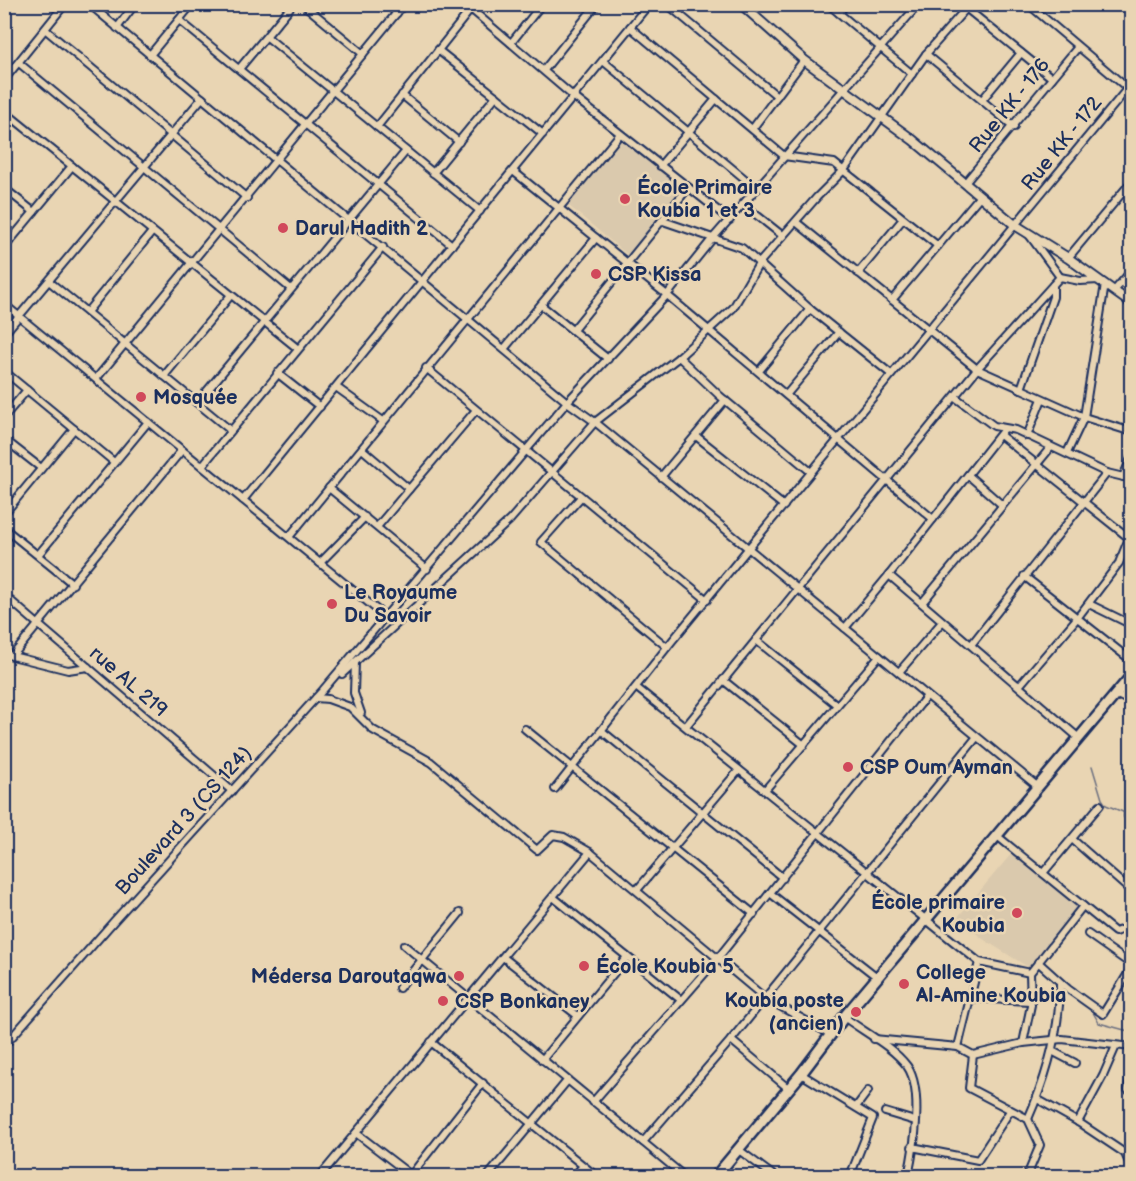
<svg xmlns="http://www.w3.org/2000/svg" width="1136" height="1181" font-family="'Balsamiq Sans',sans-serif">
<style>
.built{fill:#dac9ad}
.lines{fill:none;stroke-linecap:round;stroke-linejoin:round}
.stream{stroke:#6c7080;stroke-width:1.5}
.minor-casing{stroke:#1b2f5e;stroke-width:10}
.tertiary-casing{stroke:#1b2f5e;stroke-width:12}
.primary-casing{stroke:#1b2f5e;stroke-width:14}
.minor{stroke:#e9d5b3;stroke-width:6}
.tertiary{stroke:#e9d5b3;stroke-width:8}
.primary{stroke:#e9d5b3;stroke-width:9}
.poi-dot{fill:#d1495b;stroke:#e9d5b3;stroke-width:2}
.labels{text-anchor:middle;stroke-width:5;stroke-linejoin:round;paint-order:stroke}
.street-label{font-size:20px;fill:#1b2f5e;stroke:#e9d5b3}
.poi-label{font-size:20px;font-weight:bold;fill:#1b2f5e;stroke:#e9d5b3;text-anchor:start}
</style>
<rect width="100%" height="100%" fill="#e9d5b3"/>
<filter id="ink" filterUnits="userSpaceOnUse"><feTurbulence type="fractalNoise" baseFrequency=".0167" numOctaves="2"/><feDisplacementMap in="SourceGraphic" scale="12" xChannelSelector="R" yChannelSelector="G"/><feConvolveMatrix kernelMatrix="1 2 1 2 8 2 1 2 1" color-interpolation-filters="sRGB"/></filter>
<g filter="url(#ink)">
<g class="built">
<polygon points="622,139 684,191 630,257 568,205"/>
<polygon points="1012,853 1077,907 1028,967 983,939 957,918"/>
</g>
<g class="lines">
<g class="stream">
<polyline points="1092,766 1102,799 1106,805 1123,812 1132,828"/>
<polyline points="1091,1009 1099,1023 1132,1032"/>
</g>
<g class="minor-casing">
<g id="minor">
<polyline points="89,4 567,402 595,422 1037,786"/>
<polyline points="303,4 363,54"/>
<polyline points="386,4 397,13"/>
<polyline points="465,4 574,97 730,220"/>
<polyline points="667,4 777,96"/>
<polyline points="828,4 912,74"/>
<polyline points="1028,4 1132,92"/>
<polyline points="1122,4 1132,12"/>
<polyline points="966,8 1052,78"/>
<polyline points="839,13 846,4"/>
<polyline points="179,20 452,245"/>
<polyline points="630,27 784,156 834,163 938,246"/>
<polyline points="117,28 135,4"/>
<polyline points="46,30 247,198"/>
<polyline points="267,37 480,211"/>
<polyline points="511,43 542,4"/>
<polyline points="438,50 543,134"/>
<polyline points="926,54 1014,127"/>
<polyline points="150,55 192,4"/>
<polyline points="603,61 757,189"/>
<polyline points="19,63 291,289"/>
<polyline points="239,69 293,4"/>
<polyline points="544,70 597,4"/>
<polyline points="4,80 65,4"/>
<polyline points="402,95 459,142"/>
<polyline points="982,100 1021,53"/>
<polyline points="4,111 297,348"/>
<polyline points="377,127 475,4"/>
<polyline points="753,128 804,60"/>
<polyline points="660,166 716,99"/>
<polyline points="513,171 667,295 933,519"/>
<polyline points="433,173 496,96"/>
<polyline points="965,183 1078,47"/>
<polyline points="4,188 34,212"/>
<polyline points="744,205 783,236"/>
<polyline points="663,221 742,248 810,309 891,374"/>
<polyline points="796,222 977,369 1084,417 1132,432"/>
<polyline points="1030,236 1060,277"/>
<polyline points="4,248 72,166"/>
<polyline points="1068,258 1132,181"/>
<polyline points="858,273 903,219"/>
<polyline points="50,282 230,430"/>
<polyline points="1114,291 1132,270"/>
<polyline points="892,300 980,196"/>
<polyline points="4,304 387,618"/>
<polyline points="541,305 608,359"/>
<polyline points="87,312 152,232"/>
<polyline points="573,330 688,188"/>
<polyline points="4,334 202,98"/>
<polyline points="504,349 596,238"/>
<polyline points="679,357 720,396 811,472"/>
<polyline points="426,368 707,600"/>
<polyline points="4,371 114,462"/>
<polyline points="759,371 810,309"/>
<polyline points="277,373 320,407"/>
<polyline points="164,376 231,295"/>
<polyline points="96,379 404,4"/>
<polyline points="336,387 383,421"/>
<polyline points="1021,389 1053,297 1053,285"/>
<polyline points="787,394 839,332"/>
<polyline points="955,397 994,426 1016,430 1107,473 1132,479"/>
<polyline points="197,403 406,151"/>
<polyline points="4,417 27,390"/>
<polyline points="1000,435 1129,538"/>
<polyline points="696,436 784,506"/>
<polyline points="1027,436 1042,399"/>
<polyline points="4,439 41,468"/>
<polyline points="362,449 409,489"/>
<polyline points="1067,453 1084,417 1105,284"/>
<polyline points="202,466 383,247"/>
<polyline points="968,475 1002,505"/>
<polyline points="661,477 725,400"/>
<polyline points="1123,477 1132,456"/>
<polyline points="329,488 427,569"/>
<polyline points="581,497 541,542 667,647"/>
<polyline points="243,500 649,4"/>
<polyline points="4,514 74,429"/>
<polyline points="377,527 476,410"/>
<polyline points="4,528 73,584"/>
<polyline points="289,537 620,134"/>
<polyline points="38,555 148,422"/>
<polyline points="320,563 365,517"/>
<polyline points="889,575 1004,429"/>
<polyline points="1024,576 1132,661"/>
<polyline points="4,595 232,791"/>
<polyline points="922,603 1051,447"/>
<polyline points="1089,604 1132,625"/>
<polyline points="845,628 889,575 1079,738"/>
<polyline points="756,640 837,705"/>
<polyline points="971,645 1107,473"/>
<polyline points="4,654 68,670 88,667"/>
<polyline points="13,655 182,450"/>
<polyline points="355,662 354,693 361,713"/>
<polyline points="899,672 942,622"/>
<polyline points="342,674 510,520 595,422 679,357 733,308 760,262 817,197 844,170 926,54 970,4"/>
<polyline points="723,680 804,745"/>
<polyline points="1019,686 1078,617 1119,563 1132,531"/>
<polyline points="637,688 979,962 1030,973"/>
<polyline points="1115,694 1132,702"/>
<polyline points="316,698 328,699 350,707 373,730 431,762 537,850 553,835 564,837 590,852 765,998 830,1034"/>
<polyline points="686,726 977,369 1060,277 1080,281 1099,280"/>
<polyline points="525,729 754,914"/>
<polyline points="602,731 783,878"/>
<polyline points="555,789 672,641 1132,83"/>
<polyline points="765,790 879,656"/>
<polyline points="1132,810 1128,816 1132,817"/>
<polyline points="996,835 1115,932 1132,926"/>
<polyline points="1072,839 1132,892"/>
<polyline points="1043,873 1100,805"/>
<polyline points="637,890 739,770"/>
<polyline points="770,893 877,977"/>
<polyline points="553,897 681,1000"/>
<polyline points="1088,934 1132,965"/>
<polyline points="404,945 684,1176"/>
<polyline points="503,957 578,1016"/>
<polyline points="1038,962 1068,989 1103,1014 1132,967"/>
<polyline points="399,988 460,913"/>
<polyline points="969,998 1030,1001"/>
<path d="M844,1017C864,1032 892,1046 907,1066C924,1090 914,1149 908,1176"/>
<polyline points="874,1039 958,1047 973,1055 1023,1043 1062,1039 1132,1047"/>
<polyline points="731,1040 789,1089"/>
<polyline points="431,1042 596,1176"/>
<polyline points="1023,1043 1031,1005 1030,973 1083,906"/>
<polyline points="4,1046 114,921 323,690 567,402 667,295 713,238 919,4"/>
<polyline points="958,1047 979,962"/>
<polyline points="1052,1051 1075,1063"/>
<polyline points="973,1055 969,1088 1028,1119 1040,1145 1027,1176"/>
<polyline points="542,1060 627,957"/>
<polyline points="801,1074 873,1118 850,1176"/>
<polyline points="1128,1090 1132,1063"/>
<polyline points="1037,1099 1078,1122 1132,1158"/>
<polyline points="593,1102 718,958 926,697"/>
<polyline points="856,1107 868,1091"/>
<polyline points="885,1112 915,1121"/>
<path d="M1028,1119C1047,1076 1060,1030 1060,983"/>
<polyline points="1078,1122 1103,1076 1116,1046"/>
<polyline points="356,1133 412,1176"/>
<polyline points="643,1142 731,1040 976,738"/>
<polyline points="912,1147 978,1160 1010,1111"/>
<polyline points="739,1150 774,1176"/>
<polyline points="1126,1156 1132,1169"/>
<polyline points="411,1175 483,1083"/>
<polyline points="320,1176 590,852"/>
<polyline points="488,1176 567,1081"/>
<polyline points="574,1176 583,1166"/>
</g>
</g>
<g class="tertiary-casing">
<polyline id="tertiary" points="741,4 804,60 913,140 1015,225 1068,258 1132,304"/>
</g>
<g class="primary-casing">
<polyline id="primary" points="716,1176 801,1074 844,1017 1132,675"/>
</g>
<use href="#minor" class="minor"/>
<use href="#tertiary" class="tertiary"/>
<use href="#primary" class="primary"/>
</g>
</g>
<g class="poi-dot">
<circle cx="625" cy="199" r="6"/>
<circle cx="283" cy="228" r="6"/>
<circle cx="596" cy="274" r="6"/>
<circle cx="141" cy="397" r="6"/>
<circle cx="332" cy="604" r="6"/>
<circle cx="848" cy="767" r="6"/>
<circle cx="1017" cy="913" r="6"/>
<circle cx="584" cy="966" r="6"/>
<circle cx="459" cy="976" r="6"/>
<circle cx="904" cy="984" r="6"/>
<circle cx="443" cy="1001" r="6"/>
<circle cx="856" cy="1012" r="6"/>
</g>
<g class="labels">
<g class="street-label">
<text transform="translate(1009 105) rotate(-51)" y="7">Rue KK - 176</text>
<text transform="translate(1061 143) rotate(-51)" y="7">Rue KK - 172</text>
<text transform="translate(129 681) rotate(41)" y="7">rue AL 219</text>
<text transform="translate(183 820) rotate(-48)" y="7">Boulevard 3 (CS 124)</text>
</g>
<g class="poi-label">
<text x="637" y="194">École Primaire<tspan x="637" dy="23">Koubia 1 et 3</tspan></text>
<text x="295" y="235">Darul Hadith 2</text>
<text x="608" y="281">CSP Kissa</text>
<text x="153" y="404">Mosquée</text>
<text x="344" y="599">Le Royaume<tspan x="344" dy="23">Du Savoir</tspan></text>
<text x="860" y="774">CSP Oum Ayman</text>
<text x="1005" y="909" text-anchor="end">École primaire<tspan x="1005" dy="23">Koubia</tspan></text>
<text x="596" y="973">École Koubia 5</text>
<text x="916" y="979">College<tspan x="916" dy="23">Al-Amine Koubia</tspan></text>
<text x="447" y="983" text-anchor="end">Médersa Daroutaqwa</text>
<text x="844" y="1007" text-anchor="end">Koubia poste<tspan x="844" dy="23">(ancien)</tspan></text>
<text x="455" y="1008">CSP Bonkaney</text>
</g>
</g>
<rect width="1136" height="1181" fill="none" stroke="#e9d5b3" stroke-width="24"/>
<rect x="12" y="12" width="1112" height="1157" fill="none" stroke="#1b2f5e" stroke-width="2" filter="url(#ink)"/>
</svg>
